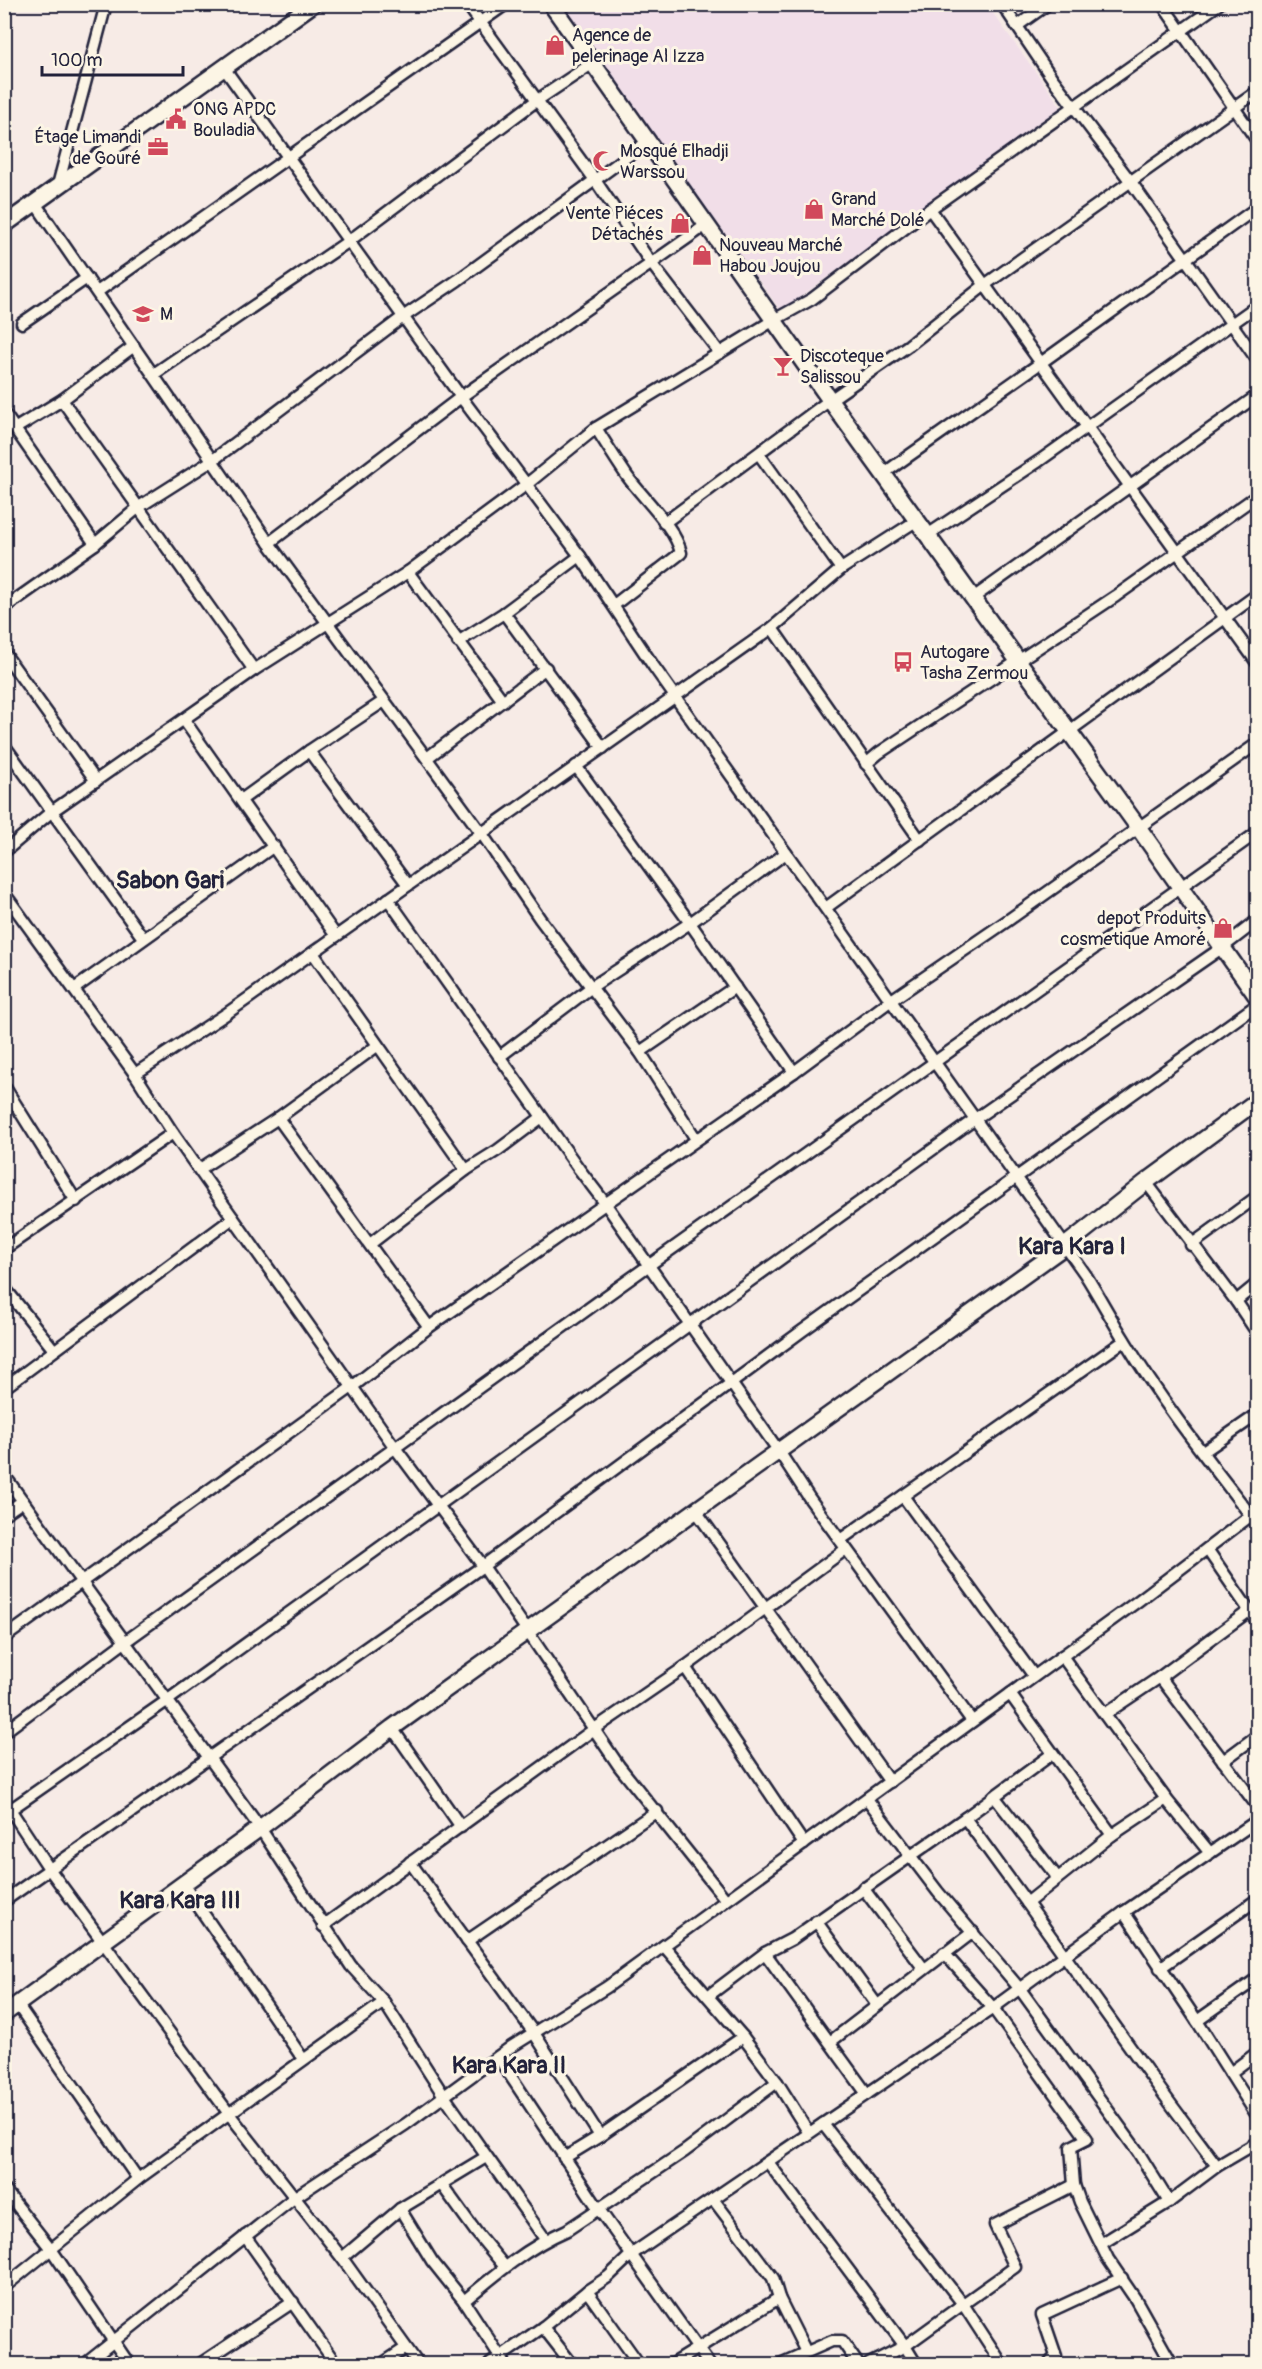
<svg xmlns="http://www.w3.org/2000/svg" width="1262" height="2369" font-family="Pangolin,sans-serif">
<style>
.built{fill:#f1dee8}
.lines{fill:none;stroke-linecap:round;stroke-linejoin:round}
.street-casing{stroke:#22223b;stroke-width:15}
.secondary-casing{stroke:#22223b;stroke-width:20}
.street{stroke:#fcf5e5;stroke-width:10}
.secondary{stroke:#fcf5e5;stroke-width:15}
.labels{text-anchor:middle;stroke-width:6;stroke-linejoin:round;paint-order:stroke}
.poi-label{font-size:18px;fill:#22223b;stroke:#fcf5e5;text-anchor:start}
.district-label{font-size:24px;font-weight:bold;fill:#22223b;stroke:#fcf5e5}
</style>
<rect width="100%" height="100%" fill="#f7ebe6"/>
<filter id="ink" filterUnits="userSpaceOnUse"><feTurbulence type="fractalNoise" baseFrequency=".0167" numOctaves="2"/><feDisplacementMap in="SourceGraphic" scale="12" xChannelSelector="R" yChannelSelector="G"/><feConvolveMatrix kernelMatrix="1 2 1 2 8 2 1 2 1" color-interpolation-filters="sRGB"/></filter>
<g filter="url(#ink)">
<polygon class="built" points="560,5 987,5 1061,107 781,311"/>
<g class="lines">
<g class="street-casing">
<g id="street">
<polyline points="467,4 595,180 651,263 720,353"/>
<polyline points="1002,4 1052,78 1131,182 1258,361"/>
<polyline points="1162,4 1258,142"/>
<polyline points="1017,26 1048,4"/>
<path d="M224,68L461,397L580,556L654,667L1085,1274C1099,1296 1111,1319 1125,1341C1164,1406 1212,1465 1258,1525"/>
<polyline points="57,189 106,4"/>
<polyline points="35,203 269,543 482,834 540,919 640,1052 696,1139"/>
<polyline points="930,209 1258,664"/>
<polyline points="97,292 506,4"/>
<polyline points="22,323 87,278"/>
<polyline points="154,374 349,241 536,101 593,63"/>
<polyline points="62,400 254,670"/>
<polyline points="4,413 95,544"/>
<polyline points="16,428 62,400 134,346"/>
<path d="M596,428C606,444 616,460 627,476C642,497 676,528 681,553L614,605"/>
<polyline points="759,454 841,569"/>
<polyline points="883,474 1042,362 1258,207"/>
<polyline points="664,523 830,400 909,345 986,284 1258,91"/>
<polyline points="926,536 1039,461 1258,305"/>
<polyline points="269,543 461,397 706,225"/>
<polyline points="408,572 503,701"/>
<polyline points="973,598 1258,395"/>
<polyline points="4,608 95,544 139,507 213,460 403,317 458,280 647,142"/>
<polyline points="504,613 603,748"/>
<polyline points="772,628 920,840"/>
<polyline points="458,642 504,613 580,556"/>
<polyline points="4,653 96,781"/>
<polyline points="184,720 336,936"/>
<polyline points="4,745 143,938"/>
<polyline points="309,751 408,885"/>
<polyline points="427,758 546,668"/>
<polyline points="866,764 879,753 1116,596 1258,495"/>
<polyline points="576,766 690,923 794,1072"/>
<polyline points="241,800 309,751 384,701"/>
<polyline points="4,852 51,812 254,670 408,572 527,484 596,428 774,320 812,299 930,209 1219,4"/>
<polyline points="4,893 135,1074 173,1133 396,1449 483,1566 619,1766 726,1900"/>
<polyline points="388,899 579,1169 605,1203 778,1450 810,1499 972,1721"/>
<polyline points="827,907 1258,594"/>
<polyline points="313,953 466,1170"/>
<polyline points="74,989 274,846"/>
<polyline points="640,1052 735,987"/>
<polyline points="499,1057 593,986 690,923 786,853"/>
<polyline points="135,1074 226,1014 772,628 841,569 916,521"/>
<polyline points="4,1086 76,1201"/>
<polyline points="278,1118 429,1327"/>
<polyline points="200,1169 278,1118 377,1046"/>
<polyline points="1146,1182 1236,1301 1258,1334"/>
<polyline points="370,1244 466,1170 498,1150 542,1117"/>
<polyline points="1191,1245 1258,1196"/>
<polyline points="4,1249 173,1133"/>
<polyline points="4,1287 54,1350"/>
<polyline points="1236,1301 1258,1283"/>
<polyline points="4,1388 233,1218"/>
<polyline points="1203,1452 1258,1414"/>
<polyline points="4,1475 260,1828 351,1966 384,2002 444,2096 545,2239"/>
<polyline points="903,1496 1034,1676"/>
<polyline points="696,1511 890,1782"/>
<polyline points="4,1514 23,1501"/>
<polyline points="840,1540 1124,1341"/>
<polyline points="1207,1549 1258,1623"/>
<polyline points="4,1638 352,1387 429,1327 794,1072 890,1001 1007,921 1258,743"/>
<polyline points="1062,1656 1166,1799 1210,1853"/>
<polyline points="685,1667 804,1844"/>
<polyline points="1160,1677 1258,1807"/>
<polyline points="1010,1694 1112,1835"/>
<polyline points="1105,1714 1160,1677 1249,1611"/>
<polyline points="392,1728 461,1827"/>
<polyline points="4,1732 126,1641 648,1266 1258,832"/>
<polyline points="1223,1761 1258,1735"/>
<polyline points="994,1796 1057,1877"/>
<polyline points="867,1799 938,1892 1020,1989 1138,2152 1169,2202 1217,2166"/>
<polyline points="1166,1799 1112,1835 1027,1903 1170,2103 1217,2166 1258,2142"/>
<polyline points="4,1800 50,1870 230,2115 342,2258 418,2364"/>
<polyline points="4,1814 168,1700 975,1119 1223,947 1258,920"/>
<polyline points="965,1818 1027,1903"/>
<polyline points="410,1862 534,2033 600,2136 564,2158"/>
<polyline points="183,1884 303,2059"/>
<polyline points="863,1888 924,1969"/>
<polyline points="4,1901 483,1566 802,1331 1258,1004"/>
<polyline points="1124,1912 1197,2021 1258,2117"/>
<polyline points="816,1921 877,2005"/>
<polyline points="323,1926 593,1730 685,1667 846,1549"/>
<polyline points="467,1941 657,1811"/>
<polyline points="664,1946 743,2037 777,2082 809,2133"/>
<polyline points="765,1953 867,2094"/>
<polyline points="944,1953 993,2008 1087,2139 1071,2147 1074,2185 1080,2202 1108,2259 1136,2300 1172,2364"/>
<polyline points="1160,1968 1258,1899"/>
<polyline points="708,1996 765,1953 792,1939 965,1818 1052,1754"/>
<polyline points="17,2004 138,2179"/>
<polyline points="1197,2021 1258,1978"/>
<polyline points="830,2042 973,1932"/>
<polyline points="498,2057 598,2208 709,2364"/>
<polyline points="1230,2073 1258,2052"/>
<polyline points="823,2124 963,2304 905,2346 869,2364"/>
<polyline points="600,2136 743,2037"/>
<polyline points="768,2162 905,2346 916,2364"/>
<polyline points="442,2185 476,2232 505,2267"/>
<polyline points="4,2189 51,2249 129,2364"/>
<polyline points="400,2209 432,2261 464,2301 505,2364"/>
<polyline points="245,2236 336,2364"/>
<polyline points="1101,2244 1169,2202"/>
<polyline points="342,2258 400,2209 486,2157"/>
<polyline points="4,2287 138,2179 384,2002"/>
<polyline points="587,2291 639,2364"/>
<polyline points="779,2298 806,2352"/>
<path d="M464,2301C496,2274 528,2247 567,2230L685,2151L777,2082"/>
<polyline points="543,2327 572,2364"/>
<polyline points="85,2364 295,2197 406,2124 511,2047 607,1987 1138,1601 1258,1510"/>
<polyline points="200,2364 293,2302"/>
<polyline points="382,2364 406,2348"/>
<polyline points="490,2364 543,2327 587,2291 608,2277 632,2254 993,2008 1124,1912 1258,1820"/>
<polyline points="672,2364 779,2298 773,2278 713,2199"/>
<polyline points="780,2364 832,2341 842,2341 858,2364"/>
<polyline points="1002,2364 963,2304 1015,2267 995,2225 1074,2185"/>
<polyline points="1049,2364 1056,2356 1042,2315 1122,2278"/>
</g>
</g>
<g class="secondary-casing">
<g id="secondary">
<polyline points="551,4 830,400 1138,827 1258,998"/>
<polyline points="4,225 313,4"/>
<polyline points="4,2014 260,1828 392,1728 1065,1246 1146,1182 1258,1100"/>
</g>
</g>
<use href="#street" class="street"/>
<use href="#secondary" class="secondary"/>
</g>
</g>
<defs>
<g id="shop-bare" transform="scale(1.62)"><path d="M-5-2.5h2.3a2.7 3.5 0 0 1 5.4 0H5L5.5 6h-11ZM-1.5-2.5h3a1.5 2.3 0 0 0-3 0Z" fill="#d1495b" stroke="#fcf5e5" stroke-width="2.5" paint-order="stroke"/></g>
<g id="civic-bare" transform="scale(1.62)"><path d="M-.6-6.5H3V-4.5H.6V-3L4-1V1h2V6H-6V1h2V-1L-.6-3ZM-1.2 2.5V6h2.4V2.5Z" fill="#d1495b" stroke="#fcf5e5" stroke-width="2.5" paint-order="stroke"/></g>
<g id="office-bare" transform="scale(1.62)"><path d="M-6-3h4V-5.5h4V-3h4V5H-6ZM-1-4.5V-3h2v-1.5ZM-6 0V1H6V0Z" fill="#d1495b" stroke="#fcf5e5" stroke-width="2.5" paint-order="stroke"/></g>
<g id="mosque-bare" transform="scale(1.62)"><path d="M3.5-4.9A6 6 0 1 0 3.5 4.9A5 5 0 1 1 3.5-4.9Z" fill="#d1495b" stroke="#fcf5e5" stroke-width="2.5" paint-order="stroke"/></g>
<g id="school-bare" transform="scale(1.62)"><path d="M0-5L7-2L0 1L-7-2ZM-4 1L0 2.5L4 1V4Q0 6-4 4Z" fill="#d1495b" stroke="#fcf5e5" stroke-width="2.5" paint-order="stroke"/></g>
<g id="bar-bare" transform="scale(1.62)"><path d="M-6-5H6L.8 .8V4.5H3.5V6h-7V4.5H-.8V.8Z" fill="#d1495b" stroke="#fcf5e5" stroke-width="2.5" paint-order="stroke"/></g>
<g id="bus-bare" transform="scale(1.62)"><path d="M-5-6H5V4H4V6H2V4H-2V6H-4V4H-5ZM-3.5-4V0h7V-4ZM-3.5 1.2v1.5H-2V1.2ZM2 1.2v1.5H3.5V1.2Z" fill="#d1495b" stroke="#fcf5e5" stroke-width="2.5" paint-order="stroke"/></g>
</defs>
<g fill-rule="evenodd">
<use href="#shop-bare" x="555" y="45"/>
<use href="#civic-bare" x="176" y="119"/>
<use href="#office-bare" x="158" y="147"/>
<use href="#mosque-bare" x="603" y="161"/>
<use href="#shop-bare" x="814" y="209"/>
<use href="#shop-bare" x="680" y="223"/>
<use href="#shop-bare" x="702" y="255"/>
<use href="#school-bare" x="143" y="314"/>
<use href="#bar-bare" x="783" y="366"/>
<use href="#bus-bare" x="903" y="662"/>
<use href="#shop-bare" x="1223" y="928"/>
</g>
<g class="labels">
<g class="poi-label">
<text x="572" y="41">Agence de<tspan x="572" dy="21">pelerinage Al Izza</tspan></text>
<text x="193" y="115">ONG APDC<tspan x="193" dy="21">Bouladia</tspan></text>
<text x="141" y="143" text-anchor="end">Étage Limandi<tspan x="141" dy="21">de Gouré</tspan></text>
<text x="620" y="157">Mosqué Elhadji<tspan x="620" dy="21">Warssou</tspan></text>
<text x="831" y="205">Grand<tspan x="831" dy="21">Marché Dolé</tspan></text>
<text x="663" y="219" text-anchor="end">Vente Piéces<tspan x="663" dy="21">Détachés</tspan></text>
<text x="719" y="251">Nouveau Marché<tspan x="719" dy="21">Habou Joujou</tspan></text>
<text x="160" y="320">M</text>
<text x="800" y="362">Discoteque<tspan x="800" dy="21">Salissou</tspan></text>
<text x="920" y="658">Autogare<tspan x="920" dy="21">Tasha Zermou</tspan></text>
<text x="1206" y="924" text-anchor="end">depot Produits<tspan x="1206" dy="21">cosmetique Amoré</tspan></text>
</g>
<g class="district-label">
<text x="170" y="888">Sabon Gari</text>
<text x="1072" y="1254">Kara Kara I</text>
<text x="180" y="1908">Kara Kara III</text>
<text x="509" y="2073">Kara Kara II</text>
</g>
</g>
<rect width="1262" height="2369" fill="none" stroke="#fcf5e5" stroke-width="24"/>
<rect x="12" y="12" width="1238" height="2345" fill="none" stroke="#22223b" stroke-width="2" filter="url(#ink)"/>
<path d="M42 66v9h141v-9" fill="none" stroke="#22223b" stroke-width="3"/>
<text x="51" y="66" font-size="18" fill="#22223b" stroke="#fcf5e5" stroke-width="4.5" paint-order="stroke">100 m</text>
</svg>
